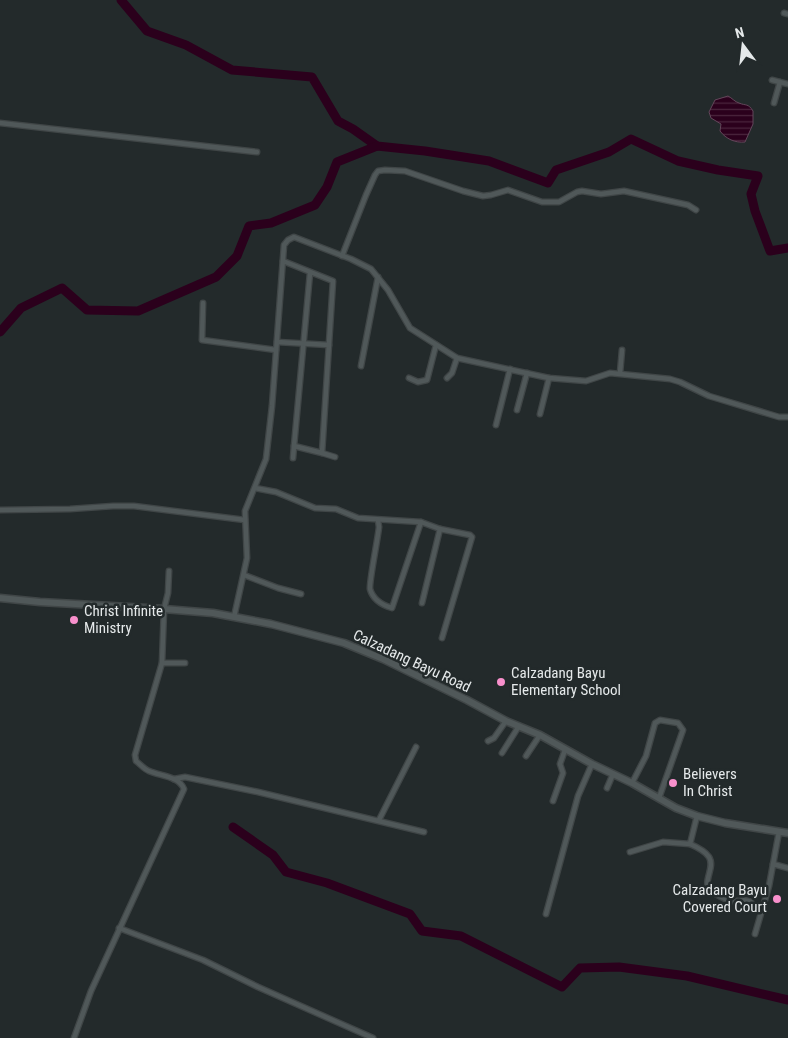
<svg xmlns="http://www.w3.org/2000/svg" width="788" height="1038" font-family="'Roboto Condensed',sans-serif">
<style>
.water{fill:url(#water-rules);stroke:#63465a}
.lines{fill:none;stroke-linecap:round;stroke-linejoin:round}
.river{stroke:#2b001c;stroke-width:9}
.street-casing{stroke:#404647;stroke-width:7}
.secondary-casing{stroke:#404647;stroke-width:9}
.street{stroke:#505859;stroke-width:4.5}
.secondary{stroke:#505859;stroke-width:6}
.poi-dot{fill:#f890cc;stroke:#232a2b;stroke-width:2}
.labels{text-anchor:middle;stroke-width:5;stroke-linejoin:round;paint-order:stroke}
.poi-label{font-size:15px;fill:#e5e9ea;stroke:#232a2b;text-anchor:start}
.street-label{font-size:15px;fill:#e5e9ea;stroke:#232a2b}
</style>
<defs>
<pattern id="water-rules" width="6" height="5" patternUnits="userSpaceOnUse" patternTransform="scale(1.25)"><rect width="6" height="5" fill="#2b001c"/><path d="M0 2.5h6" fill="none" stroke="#4a253d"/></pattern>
</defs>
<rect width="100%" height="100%" fill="#232a2b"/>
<path class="water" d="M728,96C732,98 735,102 739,103C746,106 748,103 753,111V124L745,142C735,143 726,139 720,131L721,124L711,118L709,112L715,100Z"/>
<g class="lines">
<g class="river">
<polyline points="121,0 147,31 186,45 232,70 312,77 338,121 353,129 377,146 425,151 489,161 548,183 556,170 609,152 631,139 678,161 718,170 758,176 751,194 755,211 770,251 788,248"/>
<polyline points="0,332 21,308 62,288 87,310 138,311 216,277 237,256 249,226 271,223 315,205 327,187 337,162 377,146"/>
<polyline points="233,827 273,855 286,872 327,883 410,914 422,931 461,936 562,987 580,968 619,967 687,976 788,1000"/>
</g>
<g class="street-casing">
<g id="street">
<polyline points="784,13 788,14"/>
<polyline points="772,80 788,84"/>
<polyline points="774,103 780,82"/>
<polyline points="0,123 257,152"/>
<polyline points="342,256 366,195 375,175 378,171 385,170 405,171 463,191 483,196 491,195 508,190 542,202 559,202 577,192 582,191 601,194 624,191 688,205 696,210"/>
<polyline points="283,261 333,281 322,453 294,446 310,273"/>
<polyline points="203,303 202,340 276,350"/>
<polyline points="277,342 329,345"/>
<polyline points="361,366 378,277"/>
<polyline points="620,373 622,350"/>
<polyline points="409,378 418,382 427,380 436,345"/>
<polyline points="447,378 452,373 457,358"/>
<polyline points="517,410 527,373"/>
<polyline points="540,414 549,378"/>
<polyline points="496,425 510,369"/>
<polyline points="322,453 335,457"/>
<polyline points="293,458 294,446"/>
<polyline points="255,488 276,492 315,508 336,509 358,518 421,522 440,529 470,535 472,537 442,638"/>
<polyline points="0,510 70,509 113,506 134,506 245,520"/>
<path d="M378,520L379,527C378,538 369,582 370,589C373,600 382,605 392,608L421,522"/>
<polyline points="244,575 278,588 301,594"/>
<polyline points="422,603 440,529"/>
<polyline points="234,617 247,558 245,511 266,459 272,406 284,245 288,240 294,237 351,259 371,269 388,290 410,328 457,358 549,378 586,381 610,373 670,379 680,382 709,396 779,417 788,417"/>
<polyline points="162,663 185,663"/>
<polyline points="488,741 494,738 506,721"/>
<polyline points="502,753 519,726"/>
<polyline points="526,756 540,735"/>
<polyline points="174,779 185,777 258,792 424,832"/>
<polyline points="632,783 646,756 655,723 660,720 678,723 683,730 659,798"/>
<polyline points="607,788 613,774"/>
<polyline points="553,801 563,773 560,764 565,750"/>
<polyline points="379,820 416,747"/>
<path d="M690,844C697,847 705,851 709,857C716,868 701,882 711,891C715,894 726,900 732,901C739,902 744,898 751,902"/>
<polyline points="630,852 663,842 690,844 697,816"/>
<polyline points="773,864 788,868"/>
<polyline points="546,914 578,796 592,764"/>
<polyline points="119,928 203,960 258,987 373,1038"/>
<polyline points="755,934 769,886 779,832"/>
<path d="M74,1038L91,991L184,789C179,776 160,776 149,771C144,769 140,764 136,761L135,755L162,663L164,609L168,593L169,571"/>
</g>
</g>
<g class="secondary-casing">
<polyline id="secondary" points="0,598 40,602 164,609 213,613 271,624 344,643 383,659 467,700 506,721 540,735 592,764 632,783 676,808 697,816 725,823 788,833"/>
</g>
<use href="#street" class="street"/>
<use href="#secondary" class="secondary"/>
</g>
<g class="poi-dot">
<circle cx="74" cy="620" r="5"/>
<circle cx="501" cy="682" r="5"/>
<circle cx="673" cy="783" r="5"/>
<circle cx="777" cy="899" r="5"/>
</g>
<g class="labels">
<g class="poi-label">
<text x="84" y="616">Christ Infinite<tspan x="84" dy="17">Ministry</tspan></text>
<text x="511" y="678">Calzadang Bayu<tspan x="511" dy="17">Elementary School</tspan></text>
<text x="683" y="779">Believers<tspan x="683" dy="17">In Christ</tspan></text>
<text x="767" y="895" text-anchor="end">Calzadang Bayu<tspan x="767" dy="17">Covered Court</tspan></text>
</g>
<g class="street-label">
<text transform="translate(412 661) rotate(25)" y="5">Calzadang Bayu Road</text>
</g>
</g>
<g transform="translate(743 45) rotate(345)" stroke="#232a2b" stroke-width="4" paint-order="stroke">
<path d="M0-4L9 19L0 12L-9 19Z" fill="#e5e9ea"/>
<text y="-8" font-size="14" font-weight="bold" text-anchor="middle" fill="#e5e9ea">N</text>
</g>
</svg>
